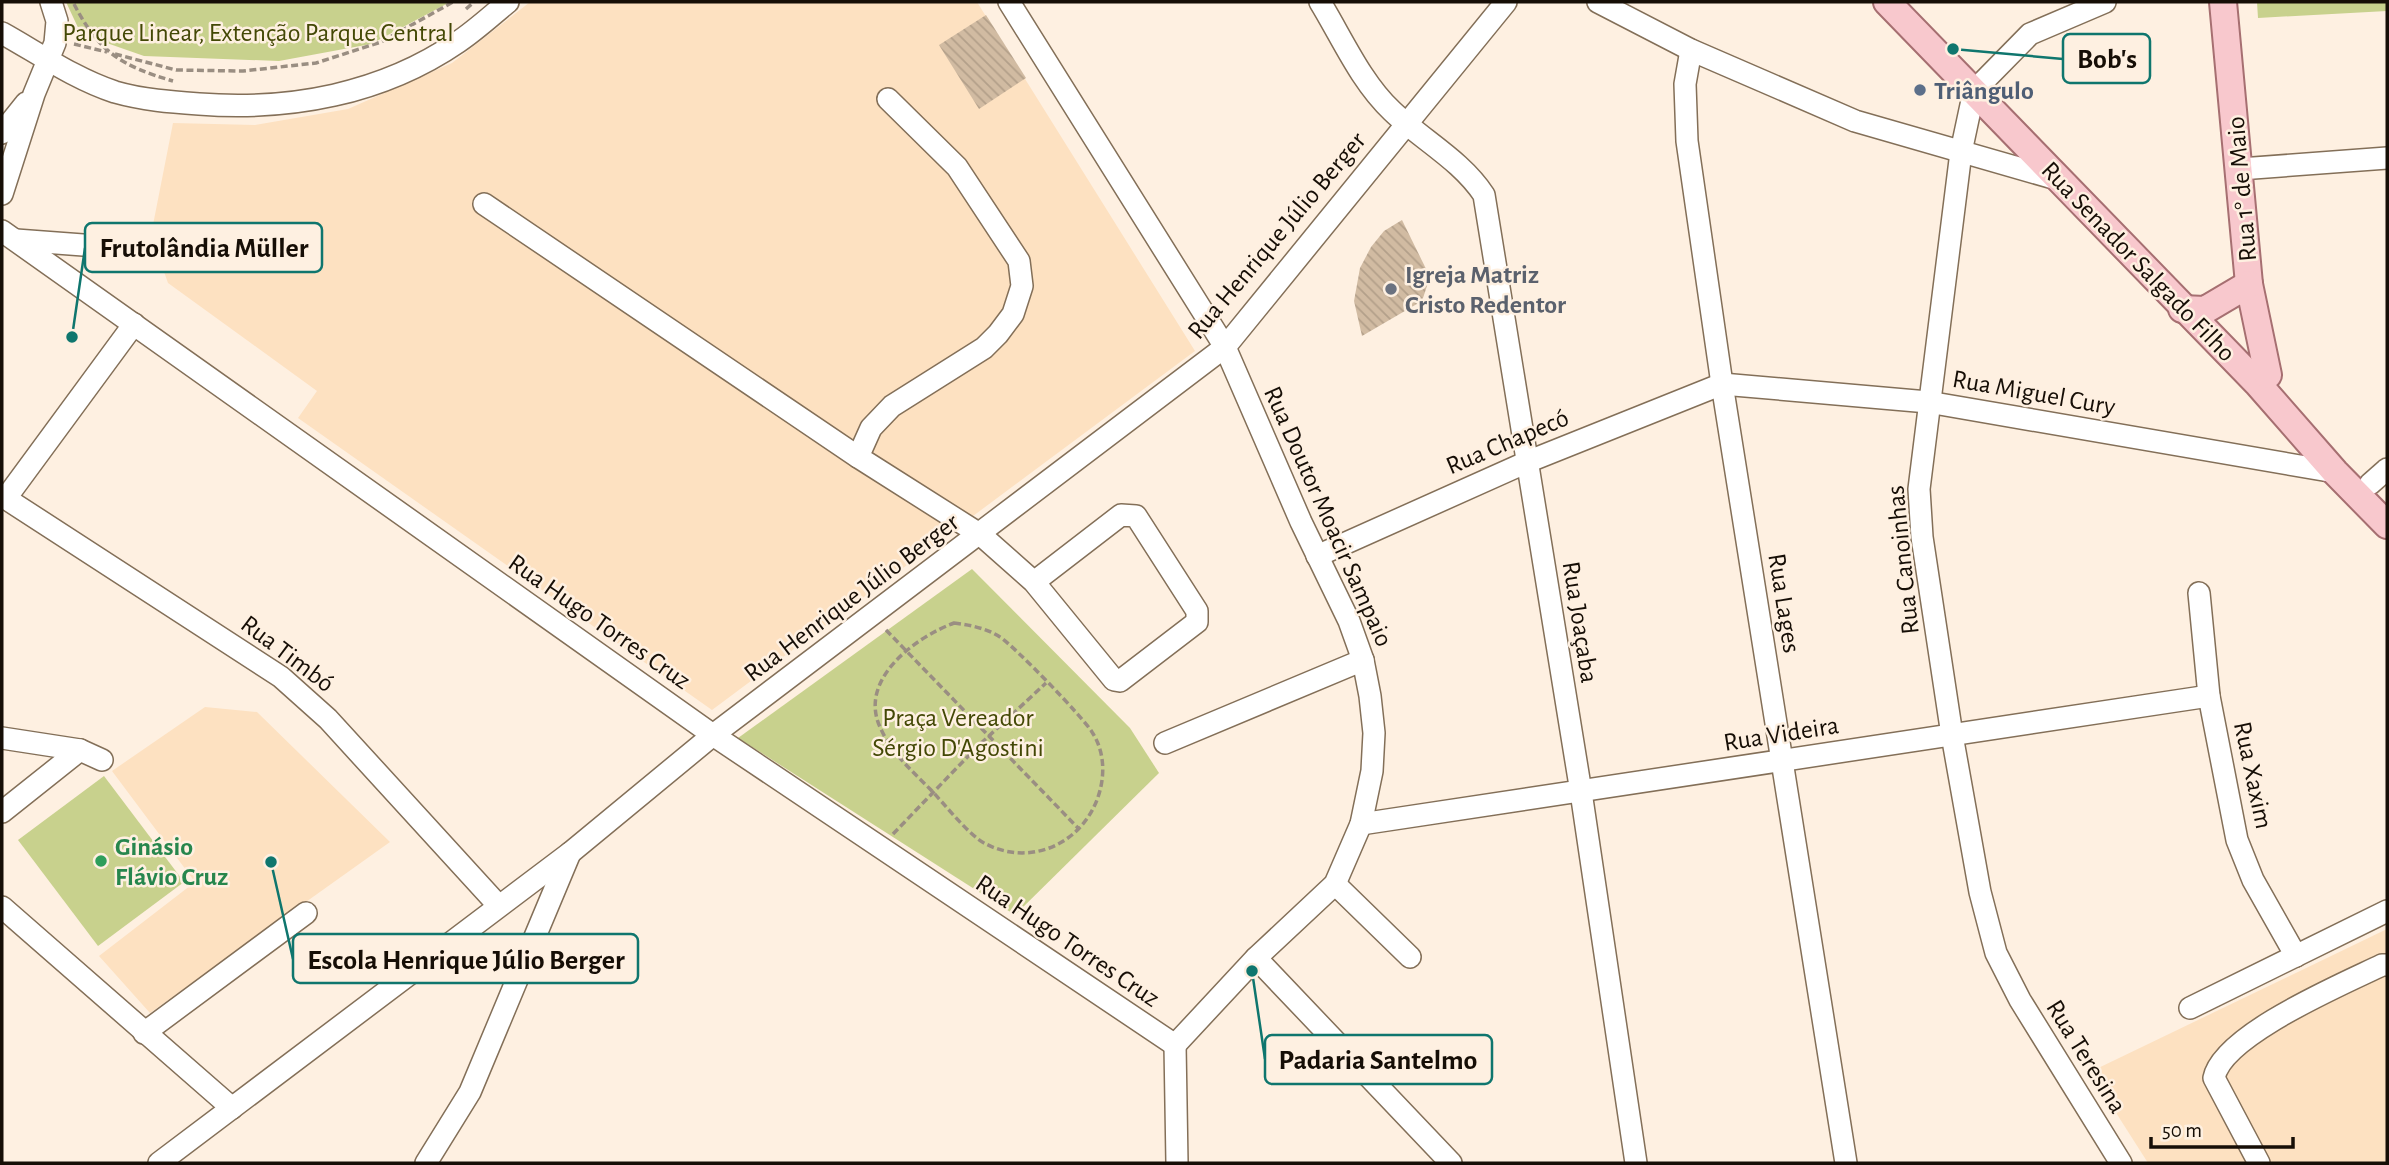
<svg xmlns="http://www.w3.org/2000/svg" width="2389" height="1165" font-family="'Alegreya Sans',sans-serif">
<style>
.built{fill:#fde1c1}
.green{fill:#c8d18d}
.building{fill:url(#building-back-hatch)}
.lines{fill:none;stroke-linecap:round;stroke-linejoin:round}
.minor-casing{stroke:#836f58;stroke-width:24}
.major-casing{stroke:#a66f71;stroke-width:30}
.path{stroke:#9a8e82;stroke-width:3.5;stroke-dasharray:7 3.5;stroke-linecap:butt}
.minor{stroke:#fff;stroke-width:21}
.major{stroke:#f8c8cd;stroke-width:26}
.service-dot{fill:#5c6f8a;stroke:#fef0e1;stroke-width:2.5}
.worship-dot{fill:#6b7280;stroke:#fef0e1;stroke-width:2.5}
.leisure-dot{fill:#2e9e5b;stroke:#fef0e1;stroke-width:2.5}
.labels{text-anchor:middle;stroke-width:5;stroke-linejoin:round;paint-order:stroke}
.park-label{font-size:26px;fill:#434805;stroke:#fef0e1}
.service-label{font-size:26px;font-weight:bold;fill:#4e5e75;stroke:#fef0e1;text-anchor:start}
.street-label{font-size:26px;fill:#160e06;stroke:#fef0e1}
.worship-label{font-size:26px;font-weight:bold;fill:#5b616d;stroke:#fef0e1;text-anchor:start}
.leisure-label{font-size:26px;font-weight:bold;fill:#27864d;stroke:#fef0e1;text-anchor:start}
.leader{fill:none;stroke:#0f766e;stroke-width:2.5}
.callout-dot{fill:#0f766e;stroke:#fef0e1;stroke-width:2.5}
.callout{fill:#fef0e1;stroke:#0f766e;stroke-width:2.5}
.callout-label{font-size:28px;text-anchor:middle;font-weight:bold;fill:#160e06}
</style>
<defs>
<pattern id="building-back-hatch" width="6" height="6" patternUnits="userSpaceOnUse" patternTransform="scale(1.75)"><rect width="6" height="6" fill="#d1bba2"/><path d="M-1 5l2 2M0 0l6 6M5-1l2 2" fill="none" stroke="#b3a08a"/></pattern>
</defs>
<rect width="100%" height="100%" fill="#fef0e1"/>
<g class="built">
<polygon points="530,2 977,2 1195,351 712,710 298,418 317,391 168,283 151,235 173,123 255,125 348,109 452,63"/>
<polygon points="205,707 257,712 390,842 150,1013 99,956 195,882 112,771"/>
<polygon points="2387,929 2387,1163 2148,1163 2090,1072"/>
</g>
<g class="green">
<polygon points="66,2 450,2 371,44 279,61 144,56 81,34"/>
<polygon points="2257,2 2387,2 2387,11 2258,18"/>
<polygon points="972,569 1130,728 1159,773 1015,915 738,738"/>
<polygon points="104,776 184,882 98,946 18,840"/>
</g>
<g class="building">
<polygon points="986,15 1026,78 979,109 939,45"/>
<polygon points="1402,220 1430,277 1422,301 1362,336 1354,301 1360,268 1371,247 1384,231"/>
</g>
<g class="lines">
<g class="minor-casing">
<g id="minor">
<polyline points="1009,2 1225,347 1301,522 1349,621 1363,660 1370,696 1374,733 1372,771 1361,824 1335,884 1256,958 1175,1045"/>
<path d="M1320,2C1342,38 1361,82 1392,111C1422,140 1461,160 1484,195L1581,792L1636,1163"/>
<polyline points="1598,2 1691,50 1855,121 2060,180"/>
<polyline points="2105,2 2030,34 1974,91 1961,152 1919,489 1922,537 1952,735 1980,892 1996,953 2020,1000 2121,1163"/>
<path d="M2,33C38,53 75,79 115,92C143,100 171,102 199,104C290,111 382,94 458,42C476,30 492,15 508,2"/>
<polyline points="1691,50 1685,84 1687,141 1722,384 1846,1163"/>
<polyline points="888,99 957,167 1019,261 1022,286 1013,314 998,334 984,348 892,406 871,428 858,457 981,535 1034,582 1114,680 1120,681 1197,622 1197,611 1136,516 1121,515 1034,582"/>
<polyline points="2,133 26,103"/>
<polyline points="2240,169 2387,158"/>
<polyline points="2,194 34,94 55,43 57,21 51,2"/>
<polyline points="484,204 858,457"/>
<polyline points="2,231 713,735 1175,1045"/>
<polyline points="16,240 150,250"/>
<polyline points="2370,484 2387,469"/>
<polyline points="2,496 281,677 328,719 498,905"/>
<polyline points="6,498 134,324"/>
<polyline points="1317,556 1527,462 1722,384 1928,402 2335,472"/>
<polyline points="2199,593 2209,696 2237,840 2253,880 2296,956"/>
<polyline points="2,738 80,750 102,760"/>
<polyline points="1165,743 1363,660"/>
<polyline points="2,812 80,750"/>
<polyline points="1361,824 2209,696"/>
<polyline points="1335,884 1410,957"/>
<polyline points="2,907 232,1108"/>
<polyline points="1256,958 1451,1163"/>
<polyline points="2190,1008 2387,911"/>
<polyline points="144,1033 306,913"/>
<polyline points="1175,1045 1177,1163"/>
<polyline points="159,1163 570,853 713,735 1225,347 1506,2"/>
<polyline points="426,1163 470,1092 570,853"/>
<path d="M2259,1163L2214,1078C2222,1035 2343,984 2382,965H2387"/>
</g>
</g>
<g class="major-casing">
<g id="major">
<polyline points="1887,2 2258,384 2335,472 2387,525"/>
<polyline points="2223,2 2249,284 2268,375"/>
<polyline points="2182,309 2205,310 2249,284"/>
</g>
</g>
<g class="path">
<path d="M74,4C99,52 121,66 173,81"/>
<polyline points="466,9 474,2"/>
<polyline points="74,44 107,52"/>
<polyline points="115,54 176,70 243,71 316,63 381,42 453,2"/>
<path d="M954,623C970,625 986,628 1000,637C1014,646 1083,717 1092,732C1111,761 1103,801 1082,825C1058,853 1019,861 986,844C969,836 944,803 929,788C910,769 891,752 880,727C858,679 916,637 954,623Z"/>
<polyline points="886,630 1079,829"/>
<polyline points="893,834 977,747 1046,683"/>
</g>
<use href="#minor" class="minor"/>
<use href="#major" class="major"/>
</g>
<circle class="service-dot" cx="1920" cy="90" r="7"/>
<circle class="worship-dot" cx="1391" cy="289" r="7"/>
<circle class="leisure-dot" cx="101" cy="861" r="7"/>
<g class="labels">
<g class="park-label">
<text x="258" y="41">Parque Linear, Extenção Parque Central</text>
<text x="958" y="726">Praça Vereador<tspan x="958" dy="30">Sérgio D'Agostini</tspan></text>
</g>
<g class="service-label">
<text x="1934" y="99">Triângulo</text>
</g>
<g class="street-label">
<text transform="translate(2241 189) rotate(-95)" y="9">Rua 1° de Maio</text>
<text transform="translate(1276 235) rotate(-50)" y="9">Rua Henrique Júlio Berger</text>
<text transform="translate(2139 261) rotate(46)" y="9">Rua Senador Salgado Filho</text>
<text transform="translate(2034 392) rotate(10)" y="9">Rua Miguel Cury</text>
<text transform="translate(1507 441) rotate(-23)" y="9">Rua Chapecó</text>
<text transform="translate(1329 516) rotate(66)" y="9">Rua Doutor Moacir Sampaio</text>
<text transform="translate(1902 560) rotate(-96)" y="9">Rua Canoinhas</text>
<text transform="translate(851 597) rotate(-37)" y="9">Rua Henrique Júlio Berger</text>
<text transform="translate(1785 603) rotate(81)" y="9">Rua Lages</text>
<text transform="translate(600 621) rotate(35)" y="9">Rua Hugo Torres Cruz</text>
<text transform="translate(1581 622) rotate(81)" y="9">Rua Joaçaba</text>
<text transform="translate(288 653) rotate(37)" y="9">Rua Timbó</text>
<text transform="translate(1781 733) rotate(-9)" y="9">Rua Videira</text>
<text transform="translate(2254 775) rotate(78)" y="9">Rua Xaxim</text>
<text transform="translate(1068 940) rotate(34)" y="9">Rua Hugo Torres Cruz</text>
<text transform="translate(2087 1056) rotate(58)" y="9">Rua Teresina</text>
</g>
<g class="worship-label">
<text x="1405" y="283">Igreja Matriz<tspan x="1405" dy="30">Cristo Redentor</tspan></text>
</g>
<g class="leisure-label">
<text x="115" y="855">Ginásio<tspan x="115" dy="30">Flávio Cruz</tspan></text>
</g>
</g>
<path class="leader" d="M1953 49L2063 59M72 337L85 248M271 862L293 959M1252 971L1265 1059"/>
<g class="callout-dot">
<circle cx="1953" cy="49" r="7"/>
<circle cx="72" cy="337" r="7"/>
<circle cx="271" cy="862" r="7"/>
<circle cx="1252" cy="971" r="7"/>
</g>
<g class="callout">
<rect x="2063" y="34" width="87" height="49" rx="7"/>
<rect x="85" y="223" width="237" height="49" rx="7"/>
<rect x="293" y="934" width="345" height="49" rx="7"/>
<rect x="1265" y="1035" width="227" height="49" rx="7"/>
</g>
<g class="callout-label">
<text x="2107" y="68">Bob's</text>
<text x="204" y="257">Frutolândia Müller</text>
<text x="466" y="969">Escola Henrique Júlio Berger</text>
<text x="1378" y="1069">Padaria Santelmo</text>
</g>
<rect width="2389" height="1165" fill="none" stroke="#160e06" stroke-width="7"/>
<path d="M2151 1137v10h142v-10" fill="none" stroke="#160e06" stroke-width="3.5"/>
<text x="2162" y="1137" font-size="21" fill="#160e06" stroke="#fef0e1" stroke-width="5" paint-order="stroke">50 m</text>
</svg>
